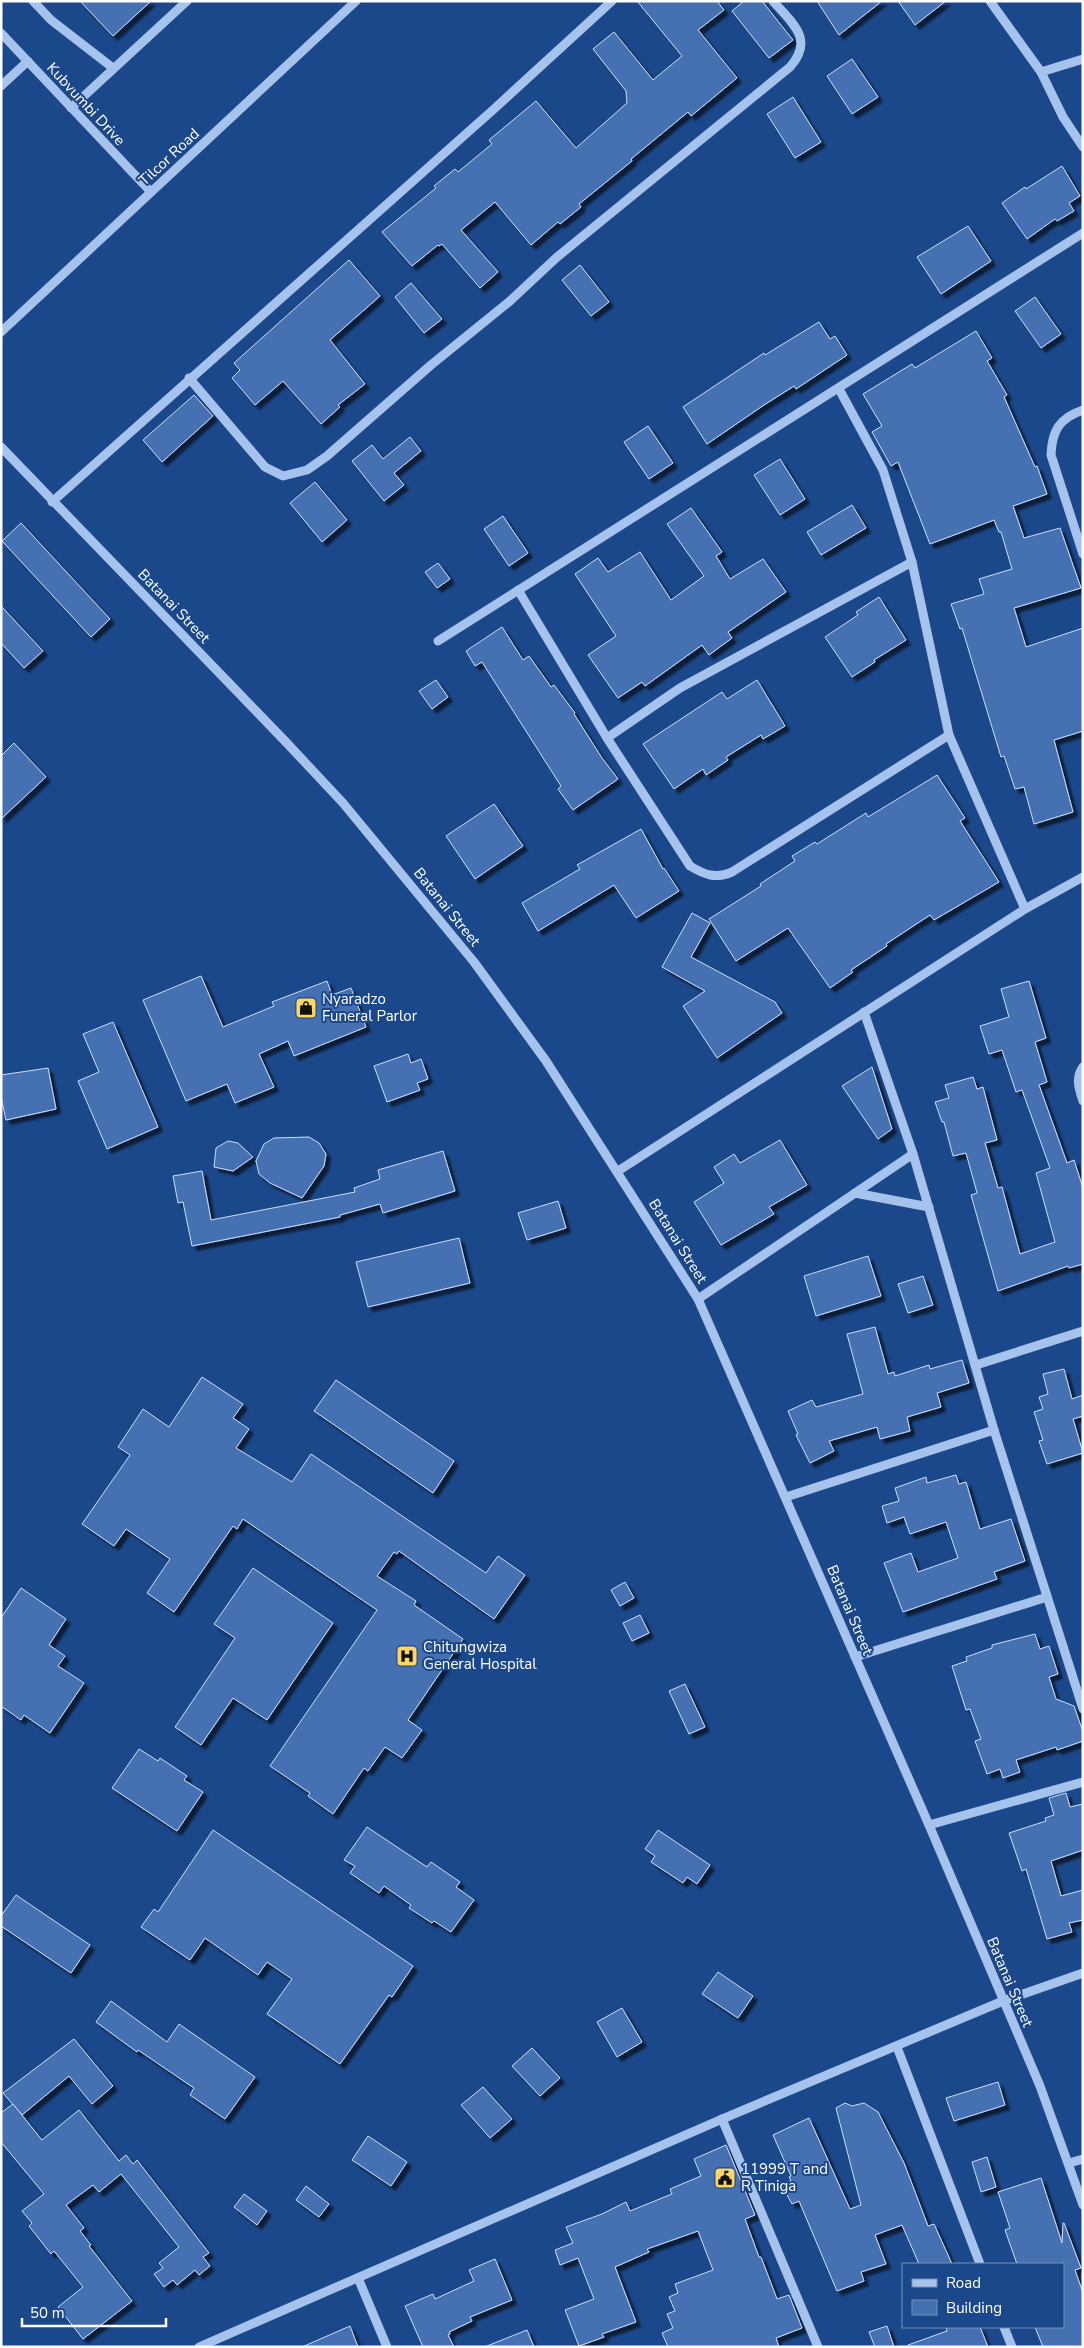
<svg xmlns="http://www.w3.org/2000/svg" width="1084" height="2348" font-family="'Nunito Sans',sans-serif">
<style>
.building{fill:#4471b2;stroke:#cbdef9;filter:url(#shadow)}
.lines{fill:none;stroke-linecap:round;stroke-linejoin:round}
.minor{stroke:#a5c3ed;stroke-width:9}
.labels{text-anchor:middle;stroke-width:4;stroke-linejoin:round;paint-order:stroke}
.street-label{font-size:15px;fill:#fff;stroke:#1b488a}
.poi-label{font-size:15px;fill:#fff;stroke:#1b488a;text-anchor:start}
</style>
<defs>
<filter id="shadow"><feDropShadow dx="4.5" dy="4.5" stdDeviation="1" flood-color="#0009"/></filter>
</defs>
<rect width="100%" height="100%" fill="#1b488a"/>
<g class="building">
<polygon points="80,1 151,1 113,36"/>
<polygon points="637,1 717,1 724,10 698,30 737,78 691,116 688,112 631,159 632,161 579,204 581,207 560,224 558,222 531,245 495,202 461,230 498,272 480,288 442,244 439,246 438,245 412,266 382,232 436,188 434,186 455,169 458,172 492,144 489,140 536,101 576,148 627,103 626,91 593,49 614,32 653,80 682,56"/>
<polygon points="744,1 762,1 793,40 769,58 732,11"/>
<polygon points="817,1 882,1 839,35"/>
<polygon points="898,1 946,1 915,25"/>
<polygon points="852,59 878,97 852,114 827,76"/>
<polygon points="793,97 821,142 795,158 767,114"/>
<polygon points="1062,166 1080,196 1069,203 1074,211 1057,221 1055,219 1027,239 1002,203 1025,187 1026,189"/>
<polygon points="968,226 991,261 941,294 917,257"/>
<polygon points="349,260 380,296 330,340 365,384 338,405 340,407 321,424 283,381 255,405 232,378 240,370 234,363"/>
<polygon points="580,265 609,302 591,316 562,280"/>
<polygon points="411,283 442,319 424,333 395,297"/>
<polygon points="1035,297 1061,334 1041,348 1015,311"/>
<polygon points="819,322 830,339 835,336 847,355 796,389 794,386 764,405 707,444 683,407 764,353 765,355"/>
<polygon points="976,331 992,358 987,361 1007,395 1004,397 1035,467 1037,466 1047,494 1013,506 1024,538 1060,528 1081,588 1014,608 1026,647 1083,628 1083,731 1054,740 1073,812 1034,824 1024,787 1015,789 1004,756 1001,757 962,628 960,629 951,604 984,594 979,579 1012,569 1001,532 999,532 994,520 930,544 898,462 891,466 872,432 882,426 863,394 912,364 915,368"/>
<polygon points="194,395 213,416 162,462 143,440"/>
<polygon points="648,426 673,463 649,479 624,442"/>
<polygon points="410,437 421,451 394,473 404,485 384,501 352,461 372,445 383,459"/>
<polygon points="780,459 805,499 780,515 754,475"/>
<polygon points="315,482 347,520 322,542 290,503"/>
<polygon points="852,505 866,528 821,555 807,532"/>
<polygon points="691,508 722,552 716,556 730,579 763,559 786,592 728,632 732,638 709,655 702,645 645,686 642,682 618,698 588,655 616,636 575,574 598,558 608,572 640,552 671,600 704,576 667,524"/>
<polygon points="503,516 528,553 509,566 484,529"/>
<polygon points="21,523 110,619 91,637 2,541"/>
<polygon points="438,563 450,579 437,588 425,572"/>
<polygon points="879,597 906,640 874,660 875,662 852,677 825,637 858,615 856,612"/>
<polygon points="1,606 43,651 24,668 1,643"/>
<polygon points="502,627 523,660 529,656 551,687 554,685 575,713 574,714 602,758 618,779 573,810 558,789 561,786 482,662 475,666 466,651"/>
<polygon points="436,680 448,697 432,709 419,691"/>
<polygon points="757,680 785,726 763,739 761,735 726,757 728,760 706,775 703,769 674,789 643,744 722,692 727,699"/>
<polygon points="14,743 46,777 1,819 1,756"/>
<polygon points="937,775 965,818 960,821 999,882 934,920 930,915 886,944 887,946 851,970 853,972 830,988 788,928 736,961 709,919 761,886 760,884 795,861 792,856 815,842 817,844 866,813 868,817"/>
<polygon points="494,804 523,846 475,879 446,836"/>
<polygon points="641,829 663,869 664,868 679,891 636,918 614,885 538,931 522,903 580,869 577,865"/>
<polygon points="692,913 710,923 691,957 775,1002 782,1013 717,1058 683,1006 705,991 662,967"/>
<polygon points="201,976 223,1027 274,1006 272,1002 327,981 332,995 351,988 366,1027 294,1056 288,1041 259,1054 274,1087 235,1103 227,1084 186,1101 143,1000"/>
<polygon points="1029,981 1046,1038 1035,1042 1047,1082 1039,1085 1067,1163 1074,1160 1083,1188 1083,1264 1069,1268 1068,1266 998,1291 971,1195 977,1193 966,1153 953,1156 944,1122 942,1122 935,1102 949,1098 945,1085 973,1077 977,1089 983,1087 997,1140 985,1143 998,1188 1002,1187 1020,1254 1055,1242 1036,1173 1050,1168 1022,1090 1016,1092 1002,1050 989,1054 980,1026 1009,1017 1001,989"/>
<polygon points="113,1022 158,1127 107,1149 78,1081 99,1072 83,1034"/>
<polygon points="408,1054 411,1063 421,1059 428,1079 417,1083 420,1090 387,1102 374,1066"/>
<polygon points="872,1067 892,1129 878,1139 842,1086"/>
<polygon points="48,1068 56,1109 6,1120 1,1097 1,1075"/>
<polygon points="309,1137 319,1143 326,1154 324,1166 302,1198 270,1183 259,1174 256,1161 264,1144 274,1138"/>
<polygon points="780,1140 807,1185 769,1207 774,1214 721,1245 694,1202 724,1183 714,1167 734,1154 740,1163"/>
<polygon points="228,1141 238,1143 253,1157 233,1171 214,1167 216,1148"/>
<polygon points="443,1151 455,1191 383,1213 380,1204 340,1215 340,1217 192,1246 183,1202 178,1203 173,1176 202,1171 211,1220 355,1192 354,1188 380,1179 378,1170"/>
<polygon points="558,1201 566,1228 527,1240 518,1213"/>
<polygon points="459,1238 470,1283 368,1307 356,1262"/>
<polygon points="868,1256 881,1296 816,1316 804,1276"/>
<polygon points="923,1276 933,1305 908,1313 898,1284"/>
<polygon points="875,1327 888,1374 894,1372 895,1376 929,1365 930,1369 962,1360 969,1383 937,1393 941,1407 907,1417 910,1431 880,1439 877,1427 829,1441 834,1451 810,1463 796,1435 798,1434 788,1411 812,1400 816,1407 863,1394 847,1334"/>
<polygon points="1064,1369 1072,1399 1083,1395 1083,1416 1073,1419 1083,1453 1047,1464 1039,1441 1043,1440 1034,1412 1043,1409 1039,1397 1048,1394 1043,1374"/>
<polygon points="202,1377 243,1404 233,1418 249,1429 236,1448 292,1482 311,1454 486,1573 498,1556 525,1575 494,1619 399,1551 397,1554 394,1552 377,1576 416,1601 414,1605 463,1639 408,1720 422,1730 402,1758 385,1747 368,1771 364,1768 333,1814 308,1796 310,1793 270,1766 377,1610 243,1519 237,1529 233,1526 174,1612 147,1593 170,1559 126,1529 114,1546 82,1524 130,1455 118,1447 143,1409 169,1427"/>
<polygon points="336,1380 454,1461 433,1493 314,1411"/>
<polygon points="956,1475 959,1484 966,1482 980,1529 1011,1519 1025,1561 994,1572 997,1579 903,1612 884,1563 911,1553 918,1572 958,1558 946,1522 910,1534 904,1517 887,1523 882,1506 899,1501 895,1488 926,1477 927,1483"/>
<polygon points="253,1568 333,1623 267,1720 233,1698 201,1745 175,1727 235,1638 214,1624"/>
<polygon points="625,1582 634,1598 620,1606 611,1590"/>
<polygon points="21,1588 66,1619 49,1645 65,1656 58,1666 84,1683 50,1733 24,1715 21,1720 1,1706 1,1618"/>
<polygon points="640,1615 649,1633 632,1641 623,1623"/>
<polygon points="1035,1634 1040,1649 1049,1646 1058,1674 1049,1677 1056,1699 1074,1706 1083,1732 1083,1741 1057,1750 1056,1747 1016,1760 1020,1772 1003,1778 1000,1769 987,1774 975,1741 981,1739 970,1709 966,1710 952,1666 967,1661 966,1657 992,1648 992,1645"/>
<polygon points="685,1684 705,1727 689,1734 669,1691"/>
<polygon points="139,1749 158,1761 160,1758 187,1776 184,1780 203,1792 177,1831 112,1788"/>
<polygon points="1066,1793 1070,1807 1083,1804 1083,1850 1051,1861 1061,1896 1083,1890 1083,1920 1069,1923 1072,1932 1047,1939 1026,1869 1022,1871 1009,1833 1046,1821 1045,1818 1054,1815 1049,1798"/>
<polygon points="367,1827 427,1867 431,1862 460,1882 456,1887 474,1900 451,1932 434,1921 432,1923 409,1908 411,1905 384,1886 379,1893 350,1873 355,1866 344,1860"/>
<polygon points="213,1830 413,1966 392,1997 389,1995 340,2064 267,2014 292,1979 267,1962 258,1975 205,1938 190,1960 141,1927 154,1909 158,1912"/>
<polygon points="658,1830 710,1865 697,1884 687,1877 683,1883 651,1862 655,1856 645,1849"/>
<polygon points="16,1895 90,1945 71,1973 1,1926 1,1916"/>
<polygon points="718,1972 753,1996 738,2018 702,1994"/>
<polygon points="111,2001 167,2042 179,2024 255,2077 225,2119 190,2095 194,2088 138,2050 137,2052 96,2022"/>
<polygon points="622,2008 642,2042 617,2057 597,2022"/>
<polygon points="74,2039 113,2086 92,2104 69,2076 22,2115 3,2093"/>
<polygon points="532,2048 560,2078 540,2096 512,2066"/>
<polygon points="998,2082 1005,2105 954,2121 946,2098"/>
<polygon points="483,2087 512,2119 490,2138 461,2105"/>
<polygon points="845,2103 852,2106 864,2103 878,2112 904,2163 928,2226 934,2224 952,2264 919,2264 902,2225 875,2235 886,2264 861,2272 864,2281 837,2291 799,2201 792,2204 782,2186 791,2181 789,2177 791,2176 773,2135 809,2118 850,2209 861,2205 836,2108"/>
<polygon points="13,2104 42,2140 79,2110 119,2161 126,2155 133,2164 137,2160 209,2253 203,2257 210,2266 199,2275 195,2270 177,2285 173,2280 164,2287 154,2274 163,2268 159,2263 179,2247 121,2174 99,2192 93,2185 66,2205 84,2228 80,2231 91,2245 89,2246 132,2301 83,2339 58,2307 83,2287 54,2251 51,2254 29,2226 32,2223 22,2211 44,2194 1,2142 1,2113"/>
<polygon points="368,2136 407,2162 391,2186 352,2160"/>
<polygon points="726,2145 755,2215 745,2219 759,2257 761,2257 777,2299 789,2295 802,2328 776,2338 779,2347 668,2347 662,2333 673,2328 667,2314 675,2311 669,2297 678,2293 675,2284 713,2270 698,2231 647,2249 649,2252 615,2267 636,2322 602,2334 604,2337 579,2346 565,2310 594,2299 578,2258 560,2265 555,2250 573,2243 566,2227 602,2214 626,2202 630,2211 672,2194 670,2189 701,2176 694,2159"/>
<polygon points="987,2157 996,2187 981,2192 972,2162"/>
<polygon points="1041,2178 1062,2243 1063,2223 1064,2223 1081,2268 1075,2270 1083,2293 1083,2347 1043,2347 1035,2327 1063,2327 1063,2264 1017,2264 1005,2230 1010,2228 998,2192"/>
<polygon points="306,2186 329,2204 319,2217 296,2200"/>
<polygon points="244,2194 267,2211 257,2225 234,2207"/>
<polygon points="495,2259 512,2300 470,2317 472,2321 449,2332 450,2334 448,2335 454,2347 423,2347 405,2306 433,2294 435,2299 474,2281 469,2270"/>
<polygon points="350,2326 358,2347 302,2347"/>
<polygon points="887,2326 894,2347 875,2347 869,2332"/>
<polygon points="946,2327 980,2327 988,2347 908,2347 908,2345 947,2331"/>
<polygon points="527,2330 534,2347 487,2347 487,2346"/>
</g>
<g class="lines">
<g class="minor">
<polyline points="33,1 51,20 113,68"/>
<polyline points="990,1 1041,72 1083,59"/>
<polyline points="1,33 151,192"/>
<polyline points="1041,72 1063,117 1083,147"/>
<polyline points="1,86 28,61"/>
<polyline points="71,108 187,1"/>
<polyline points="1,332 356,1"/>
<path d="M189,378L265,467L283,476L307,470L327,456L431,365L510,301L556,258L790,67C815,39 792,23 773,1"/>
<polyline points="839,389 883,470 912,562 949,735 1025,909"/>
<path d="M1083,410C1059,418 1052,431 1051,455L1083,554"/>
<polyline points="1,447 284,740 343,803 474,962 546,1061 698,1299 929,1825 1040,2086 1083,2205"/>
<polyline points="52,502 494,109 612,1"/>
<path d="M518,590L607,738L690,866C705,875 715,879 732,872L949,735"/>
<polyline points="438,641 1083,233"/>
<polyline points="607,738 680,688 912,562"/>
<polyline points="864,1012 913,1154 994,1430 1083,1709"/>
<path d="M1083,1067C1075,1078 1079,1089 1083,1101"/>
<polyline points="618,1171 1025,909 1083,877"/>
<polyline points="855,1193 929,1207"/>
<polyline points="698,1299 913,1154"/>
<polyline points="976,1365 1083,1331"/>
<polyline points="786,1497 994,1430"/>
<polyline points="855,1657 1047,1597"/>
<polyline points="929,1825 1083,1782"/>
<polyline points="897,2047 980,2264"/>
<polyline points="722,2119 818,2347"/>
<polyline points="1069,2163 1083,2159"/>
<polyline points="358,2278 387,2347"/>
<polyline points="1004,2327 1012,2347"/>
<polyline points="199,2347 722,2119 1003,2001 1083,1973"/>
</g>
</g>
<defs>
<g id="shop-square" transform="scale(1.125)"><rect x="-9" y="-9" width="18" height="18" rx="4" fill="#fed662" stroke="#1b488a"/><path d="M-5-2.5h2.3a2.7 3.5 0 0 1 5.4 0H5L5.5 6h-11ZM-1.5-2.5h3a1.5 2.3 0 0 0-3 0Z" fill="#111"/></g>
<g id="hospital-square" transform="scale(1.125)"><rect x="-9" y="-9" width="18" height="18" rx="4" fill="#fed662" stroke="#1b488a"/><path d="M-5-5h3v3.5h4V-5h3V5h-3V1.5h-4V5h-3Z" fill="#111"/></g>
<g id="civic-square" transform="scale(1.125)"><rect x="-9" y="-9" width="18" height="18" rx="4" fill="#fed662" stroke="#1b488a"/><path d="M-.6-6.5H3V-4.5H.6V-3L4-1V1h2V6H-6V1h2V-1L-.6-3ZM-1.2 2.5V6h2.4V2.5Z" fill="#111"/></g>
</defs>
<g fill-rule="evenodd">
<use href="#shop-square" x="306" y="1008"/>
<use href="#hospital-square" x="407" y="1656"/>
<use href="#civic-square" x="725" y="2178"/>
</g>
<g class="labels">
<g class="street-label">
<text transform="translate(86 104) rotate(47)" y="5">Kubvumbi Drive</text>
<text transform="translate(169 157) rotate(-43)" y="5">Tilcor Road</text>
<text transform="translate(174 606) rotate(46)" y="5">Batanai Street</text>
<text transform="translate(447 907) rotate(51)" y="5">Batanai Street</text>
<text transform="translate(678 1241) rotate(58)" y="5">Batanai Street</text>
<text transform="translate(850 1610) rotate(67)" y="5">Batanai Street</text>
<text transform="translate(1010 1982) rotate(67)" y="5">Batanai Street</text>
</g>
<g class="poi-label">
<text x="322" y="1004">Nyaradzo<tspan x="322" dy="17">Funeral Parlor</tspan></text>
<text x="423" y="1652">Chitungwiza<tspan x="423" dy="17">General Hospital</tspan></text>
<text x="741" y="2174">11999 T and<tspan x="741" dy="17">R Tiniga</tspan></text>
</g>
</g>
<rect width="1084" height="2348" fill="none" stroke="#ffffff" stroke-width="5"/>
<rect x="902" y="2263" width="162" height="65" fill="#1b488a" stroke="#7691b9"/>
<rect x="912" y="2279" width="25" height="8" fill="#a5c3ed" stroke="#7691b9"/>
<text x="946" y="2288" font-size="15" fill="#ffffff">Road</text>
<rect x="912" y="2300" width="25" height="15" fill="#4471b2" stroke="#7691b9"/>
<text x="946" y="2313" font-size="15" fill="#ffffff">Building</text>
<path d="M22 2318v8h144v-8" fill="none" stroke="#ffffff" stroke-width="2.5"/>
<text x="30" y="2318" font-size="15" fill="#ffffff" stroke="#1b488a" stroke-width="4" paint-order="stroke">50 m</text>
</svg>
